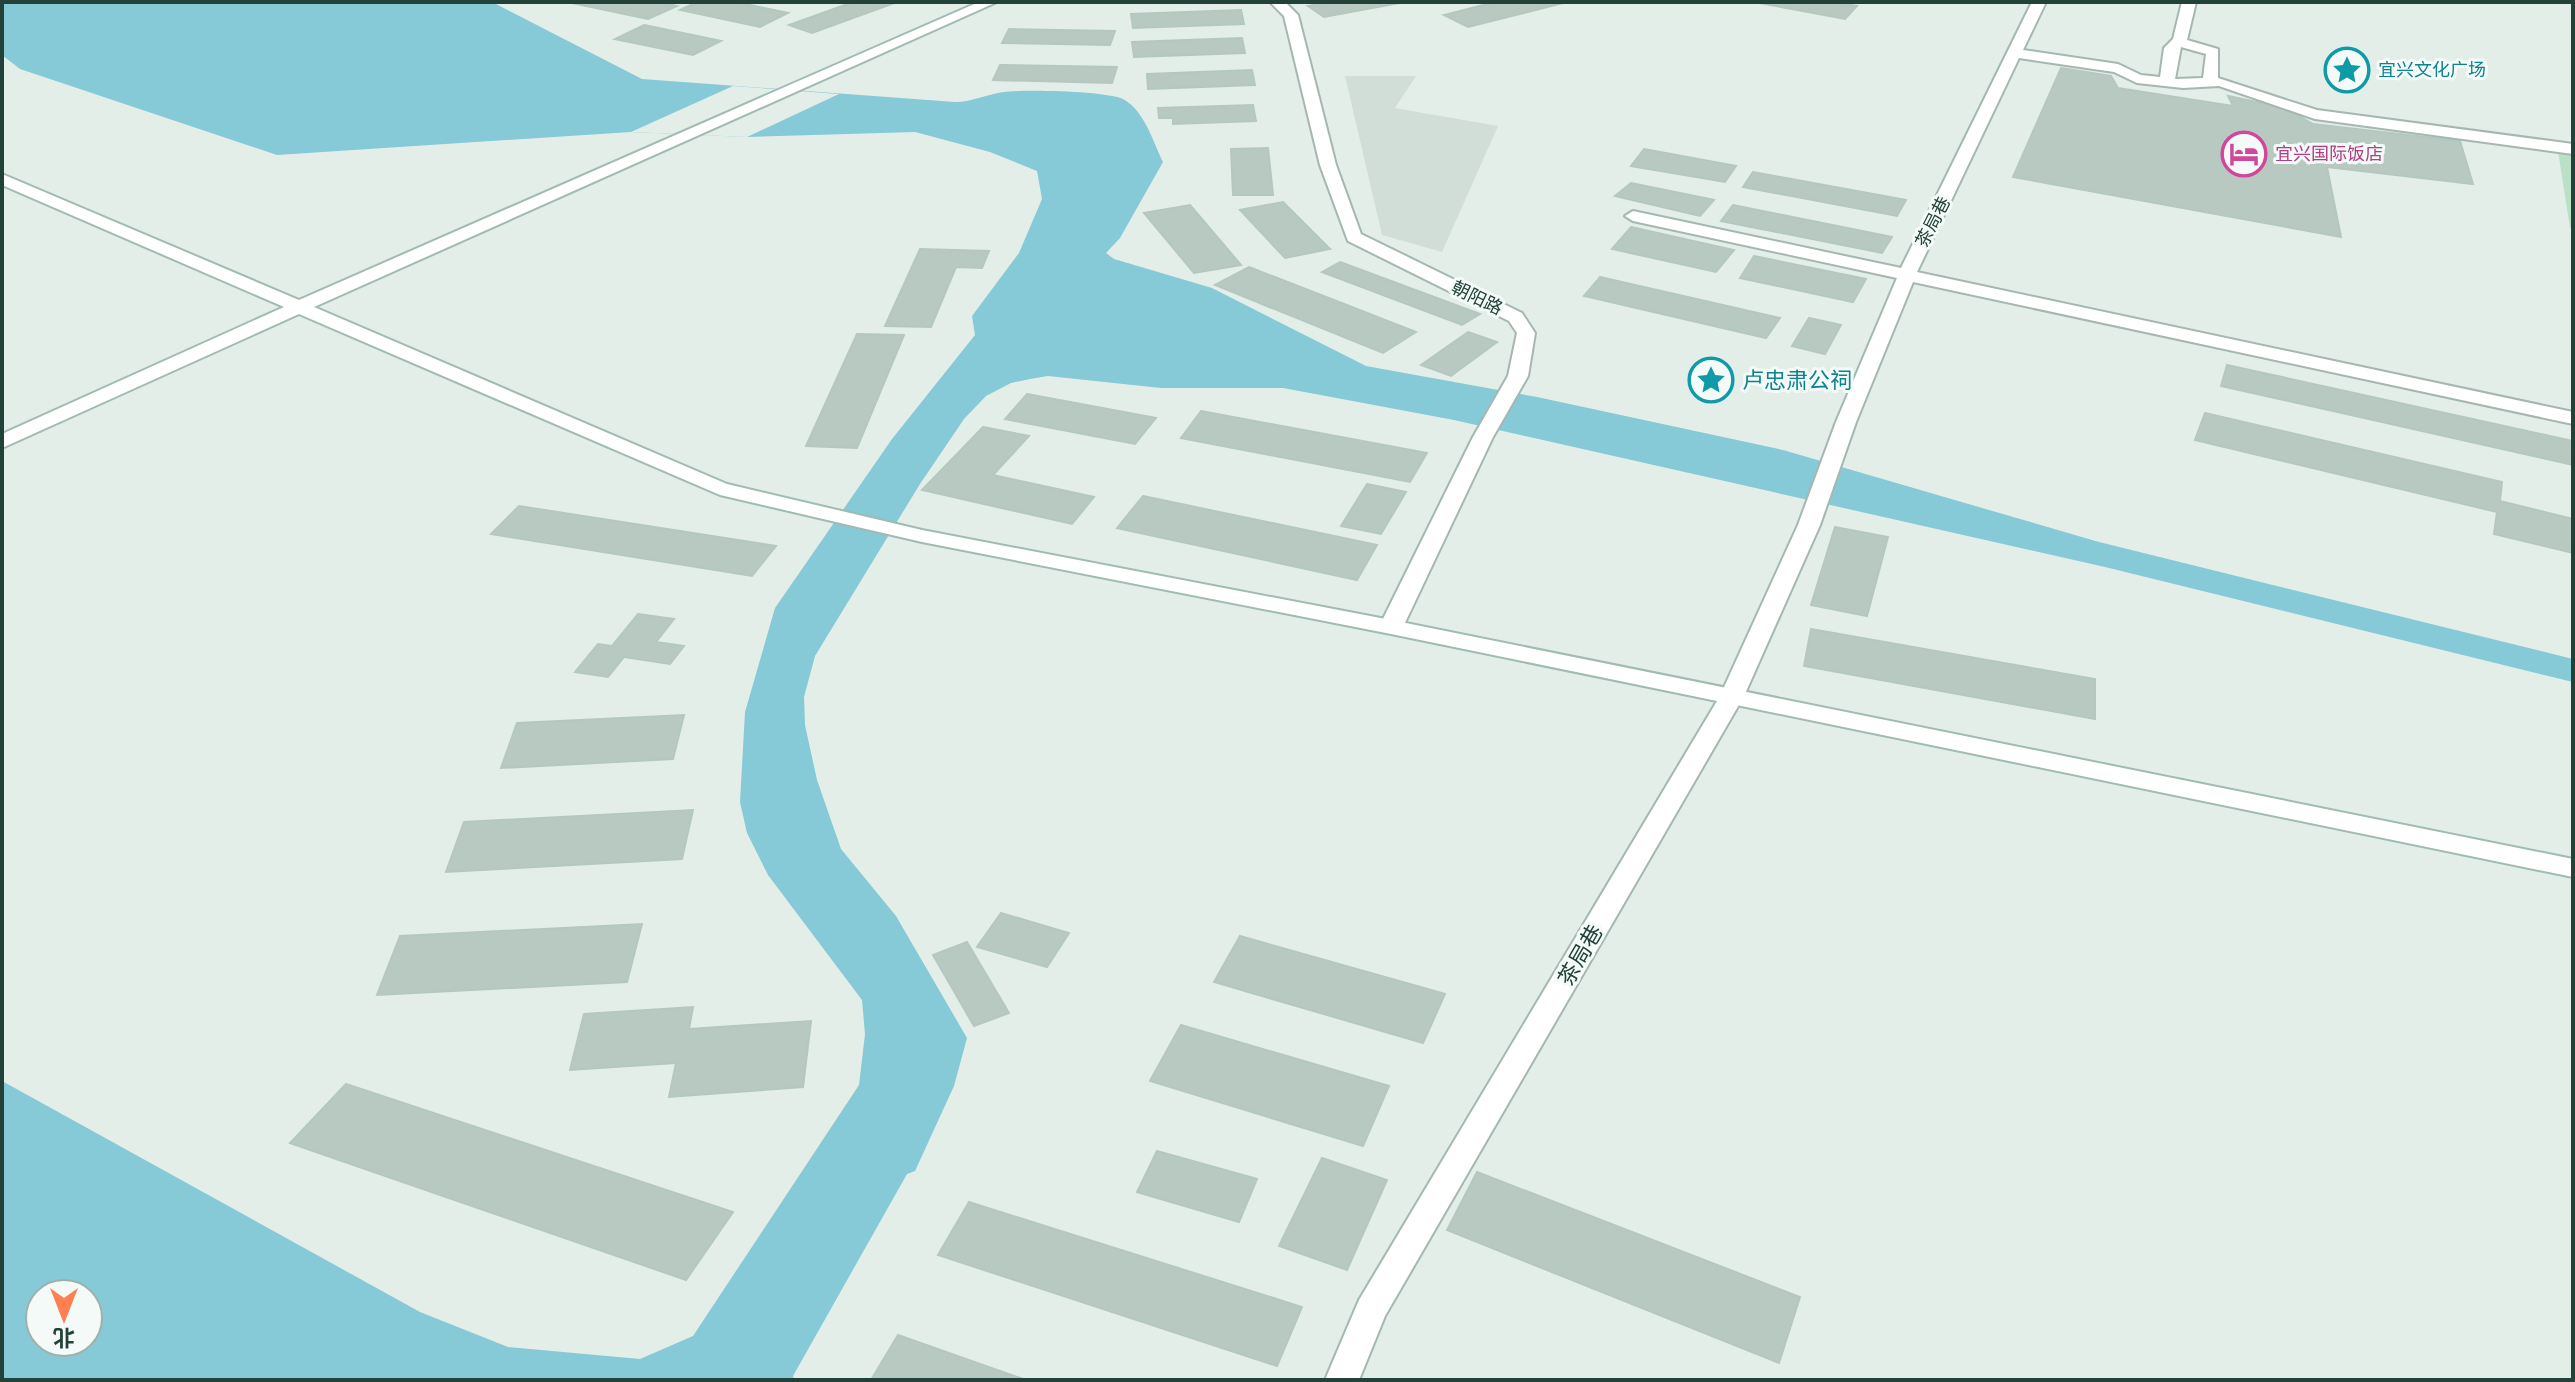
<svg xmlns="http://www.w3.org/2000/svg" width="2575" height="1382" font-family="'Open Sans','Noto Sans SC',sans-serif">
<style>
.built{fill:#d1ded8}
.green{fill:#bae1c5}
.water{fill:#86c9d7;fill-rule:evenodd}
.pier{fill:#e3eee9}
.building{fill:#b8c9c2;stroke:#b4c8c0;stroke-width:2}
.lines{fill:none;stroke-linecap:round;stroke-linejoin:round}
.minor-casing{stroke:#a5b7b1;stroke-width:4}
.secondary-casing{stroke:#a0bbb2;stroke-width:4}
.minor{fill:#fff;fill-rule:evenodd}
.secondary{fill:#fff;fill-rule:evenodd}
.labels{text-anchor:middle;stroke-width:6;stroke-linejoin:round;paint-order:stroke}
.far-culture-label{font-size:18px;fill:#0d838f;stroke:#f4faf7;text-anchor:start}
.far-hotel-label{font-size:18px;fill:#b23c85;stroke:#f4faf7;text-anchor:start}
.far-street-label{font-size:18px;fill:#214139;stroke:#f4faf7}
.culture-label{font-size:22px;fill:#0d838f;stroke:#f4faf7;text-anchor:start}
.street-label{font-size:22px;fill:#214139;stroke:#f4faf7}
</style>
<rect width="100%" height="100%" fill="#e3eee9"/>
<polygon class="built" points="1345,76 1416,76 1395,108 1498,126 1442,252 1382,235"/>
<polygon class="green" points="2558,151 2573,153 2573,228 2570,228"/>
<path class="water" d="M2,2H492L642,79L955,102C973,102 987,94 1004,92C1023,89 1108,91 1123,99C1145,111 1153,142 1163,162L1120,238L1106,253L1114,259L1212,288L1366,366L1537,397L1783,450L2099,542L2573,659V682L2105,567L1454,420L1283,388H1161L1048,376L1030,379L1011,383L986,396L964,419L920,484L815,656L804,697L805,725L817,780L841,849L896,916L967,1038L954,1086L915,1171L907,1174L793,1376L794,1380H2V1081L420,1312L508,1347L640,1359L693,1336L859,1085L865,1034L862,1000L768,875L747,833L740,802L745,712L775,608L892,439L975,335L972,316L1019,253L1042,199L1037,171L990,152L915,132L747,137L631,132L277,155L20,69L2,55ZM40,1294H88V1342H40Z"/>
<polygon class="pier" points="733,86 839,94 747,137 631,132"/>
<g class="building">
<polygon points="567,2 660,2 677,6 648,19"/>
<polygon points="697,2 736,2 788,13 760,27 680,10"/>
<polygon points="853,2 897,2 812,33 789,25"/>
<polygon points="1328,2 1405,2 1324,17 1308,6"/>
<polygon points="1495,2 1567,2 1468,27 1444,15"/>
<polygon points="1754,2 1833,2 1857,6 1845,19"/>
<polygon points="1241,10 1244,24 1133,28 1131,14"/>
<polygon points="644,25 721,41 693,55 615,39"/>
<polygon points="1009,29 1115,31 1110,45 1002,43"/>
<polygon points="1242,38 1245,53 1134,57 1132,42"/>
<polygon points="1000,65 1117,67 1112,83 993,80"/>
<polygon points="2061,68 2111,76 2118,88 2233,106 2228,96 2285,108 2313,124 2460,141 2473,184 2327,167 2341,237 2013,177"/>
<polygon points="1252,70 1255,85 1148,89 1147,74"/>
<polygon points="1253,105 1256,121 1173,124 1173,118 1159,118 1158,108"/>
<polygon points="1268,148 1273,195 1233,195 1231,149"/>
<polygon points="1644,149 1736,166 1725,182 1631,166"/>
<polygon points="1753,172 1906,200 1897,216 1743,187"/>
<polygon points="1631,183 1714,200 1700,216 1615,196"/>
<polygon points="1283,202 1330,249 1285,258 1240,210"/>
<polygon points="1190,205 1241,265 1194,273 1144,213"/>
<polygon points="1733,205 1892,237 1882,253 1721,221"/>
<polygon points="1631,227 1734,250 1716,272 1612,249"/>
<polygon points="920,249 989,251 982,268 956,267 931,327 885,326"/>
<polygon points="1754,256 1866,279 1853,302 1740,278"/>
<polygon points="1340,262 1480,314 1462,325 1322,272"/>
<polygon points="1249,267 1416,332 1383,353 1215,285"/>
<polygon points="1600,277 1780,318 1766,338 1584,296"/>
<polygon points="1809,318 1841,325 1825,354 1792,346"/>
<polygon points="1468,332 1497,342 1451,376 1421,365"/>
<polygon points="857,334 904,335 857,448 806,446"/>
<polygon points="2227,365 2573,441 2573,465 2221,386"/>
<polygon points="1027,394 1156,418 1135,444 1005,419"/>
<polygon points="1201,411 1427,453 1410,482 1181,438"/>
<polygon points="2205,413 2502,482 2500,501 2573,519 2573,553 2494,534 2497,512 2195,440"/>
<polygon points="983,427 1029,436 993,475 1094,497 1072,524 922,490"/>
<polygon points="1367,484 1406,492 1381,534 1341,526"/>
<polygon points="1143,496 1377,545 1357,580 1117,528"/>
<polygon points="519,506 776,546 752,576 491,534"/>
<polygon points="1835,527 1888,537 1867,616 1811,605"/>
<polygon points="638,614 674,619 656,642 684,646 670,664 624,657 608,677 575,672 598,644 612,646"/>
<polygon points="1811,629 2095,679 2095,719 1804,666"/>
<polygon points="684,715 673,759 501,768 517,723"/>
<polygon points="693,810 682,859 446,872 464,822"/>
<polygon points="1001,913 1069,933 1047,967 977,947"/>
<polygon points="642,924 627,982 377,995 400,936"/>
<polygon points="1240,936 1445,994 1423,1043 1214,982"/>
<polygon points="967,942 1009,1013 974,1026 933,955"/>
<polygon points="693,1007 689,1029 811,1021 803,1087 669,1097 676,1063 570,1070 584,1014"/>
<polygon points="1181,1025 1389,1086 1363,1146 1150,1081"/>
<polygon points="346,1084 733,1212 686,1280 290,1143"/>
<polygon points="1157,1151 1257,1179 1239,1222 1137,1192"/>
<polygon points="1322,1158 1387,1180 1347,1270 1279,1246"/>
<polygon points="1477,1172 1800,1297 1779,1363 1447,1230"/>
<polygon points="969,1202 1302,1307 1277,1366 938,1255"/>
<polygon points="898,1335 1026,1380 871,1380"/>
</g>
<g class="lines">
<g class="minor-casing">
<g id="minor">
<polygon points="1270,2 1285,2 1298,15 1336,165 1361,234 1522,313 1535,333 1528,376 1493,437 1403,627 1399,632 1383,632 1379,627 1473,437 1508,376 1517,333 1509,321 1348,241 1320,165 1284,16"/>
<path d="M2032,2H2046L2023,50L2118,64L2141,75L2160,77L2164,48L2173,39L2182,2H2196L2187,40L2218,49V78L2317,110L2573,144V154L2315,119L2219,86L2183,88L2137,83L2114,72L2019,58L1917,272L2573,412V424L1913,282L1856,422L1820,525L1744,696L1385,1316L1359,1380H1325L1359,1300L1720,696L1798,525L1836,422L1897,278L1633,221L1625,216L1633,211L1901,268ZM2181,47L2206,54L2203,78L2175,79Z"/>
</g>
</g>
<g class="secondary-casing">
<polygon id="secondary" points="979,2 997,2 314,307 727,484 922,530 1391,620 2573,859 2573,877 1391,634 922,542 720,495 299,314 2,448 2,434 284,307 2,185 2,174 299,300"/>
</g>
<use href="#minor" class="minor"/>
<use href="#secondary" class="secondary"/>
</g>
<defs>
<g id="sight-ring" transform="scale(2.3)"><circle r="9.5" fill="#f4faf7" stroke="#0f9aa8" stroke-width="1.5"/><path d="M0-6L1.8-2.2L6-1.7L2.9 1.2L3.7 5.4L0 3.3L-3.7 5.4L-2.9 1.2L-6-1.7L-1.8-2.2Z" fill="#0f9aa8"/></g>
<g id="hotel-ring" transform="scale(2.3)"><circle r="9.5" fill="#f4faf7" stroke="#d1479c" stroke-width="1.5"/><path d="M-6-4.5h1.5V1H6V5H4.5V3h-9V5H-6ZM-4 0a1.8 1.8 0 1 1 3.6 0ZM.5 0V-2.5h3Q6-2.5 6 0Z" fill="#d1479c"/></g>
</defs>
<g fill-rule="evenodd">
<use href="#sight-ring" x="2347" y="70"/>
<use href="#hotel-ring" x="2244" y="154"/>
<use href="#sight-ring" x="1711" y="380"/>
</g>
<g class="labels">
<g class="far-culture-label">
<text x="2378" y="76">宜兴文化广场</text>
</g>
<g class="far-hotel-label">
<text x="2275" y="160">宜兴国际饭店</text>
</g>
<g class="far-street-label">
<text transform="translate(1933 222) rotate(-63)" y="6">茶局巷</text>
<text transform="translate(1477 298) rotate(26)" y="6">朝阳路</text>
</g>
<g class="culture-label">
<text x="1742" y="388">卢忠肃公祠</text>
</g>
<g class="street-label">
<text transform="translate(1580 955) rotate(-60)" y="8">茶局巷</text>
</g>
</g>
<rect width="2575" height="1382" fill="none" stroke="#214139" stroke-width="8"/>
<g transform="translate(64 1318) rotate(180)"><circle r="38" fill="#f4faf7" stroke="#a0b0ab" stroke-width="2"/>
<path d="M0-6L14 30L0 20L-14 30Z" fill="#fd7f52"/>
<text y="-12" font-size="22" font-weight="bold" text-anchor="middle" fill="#214139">北</text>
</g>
</svg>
